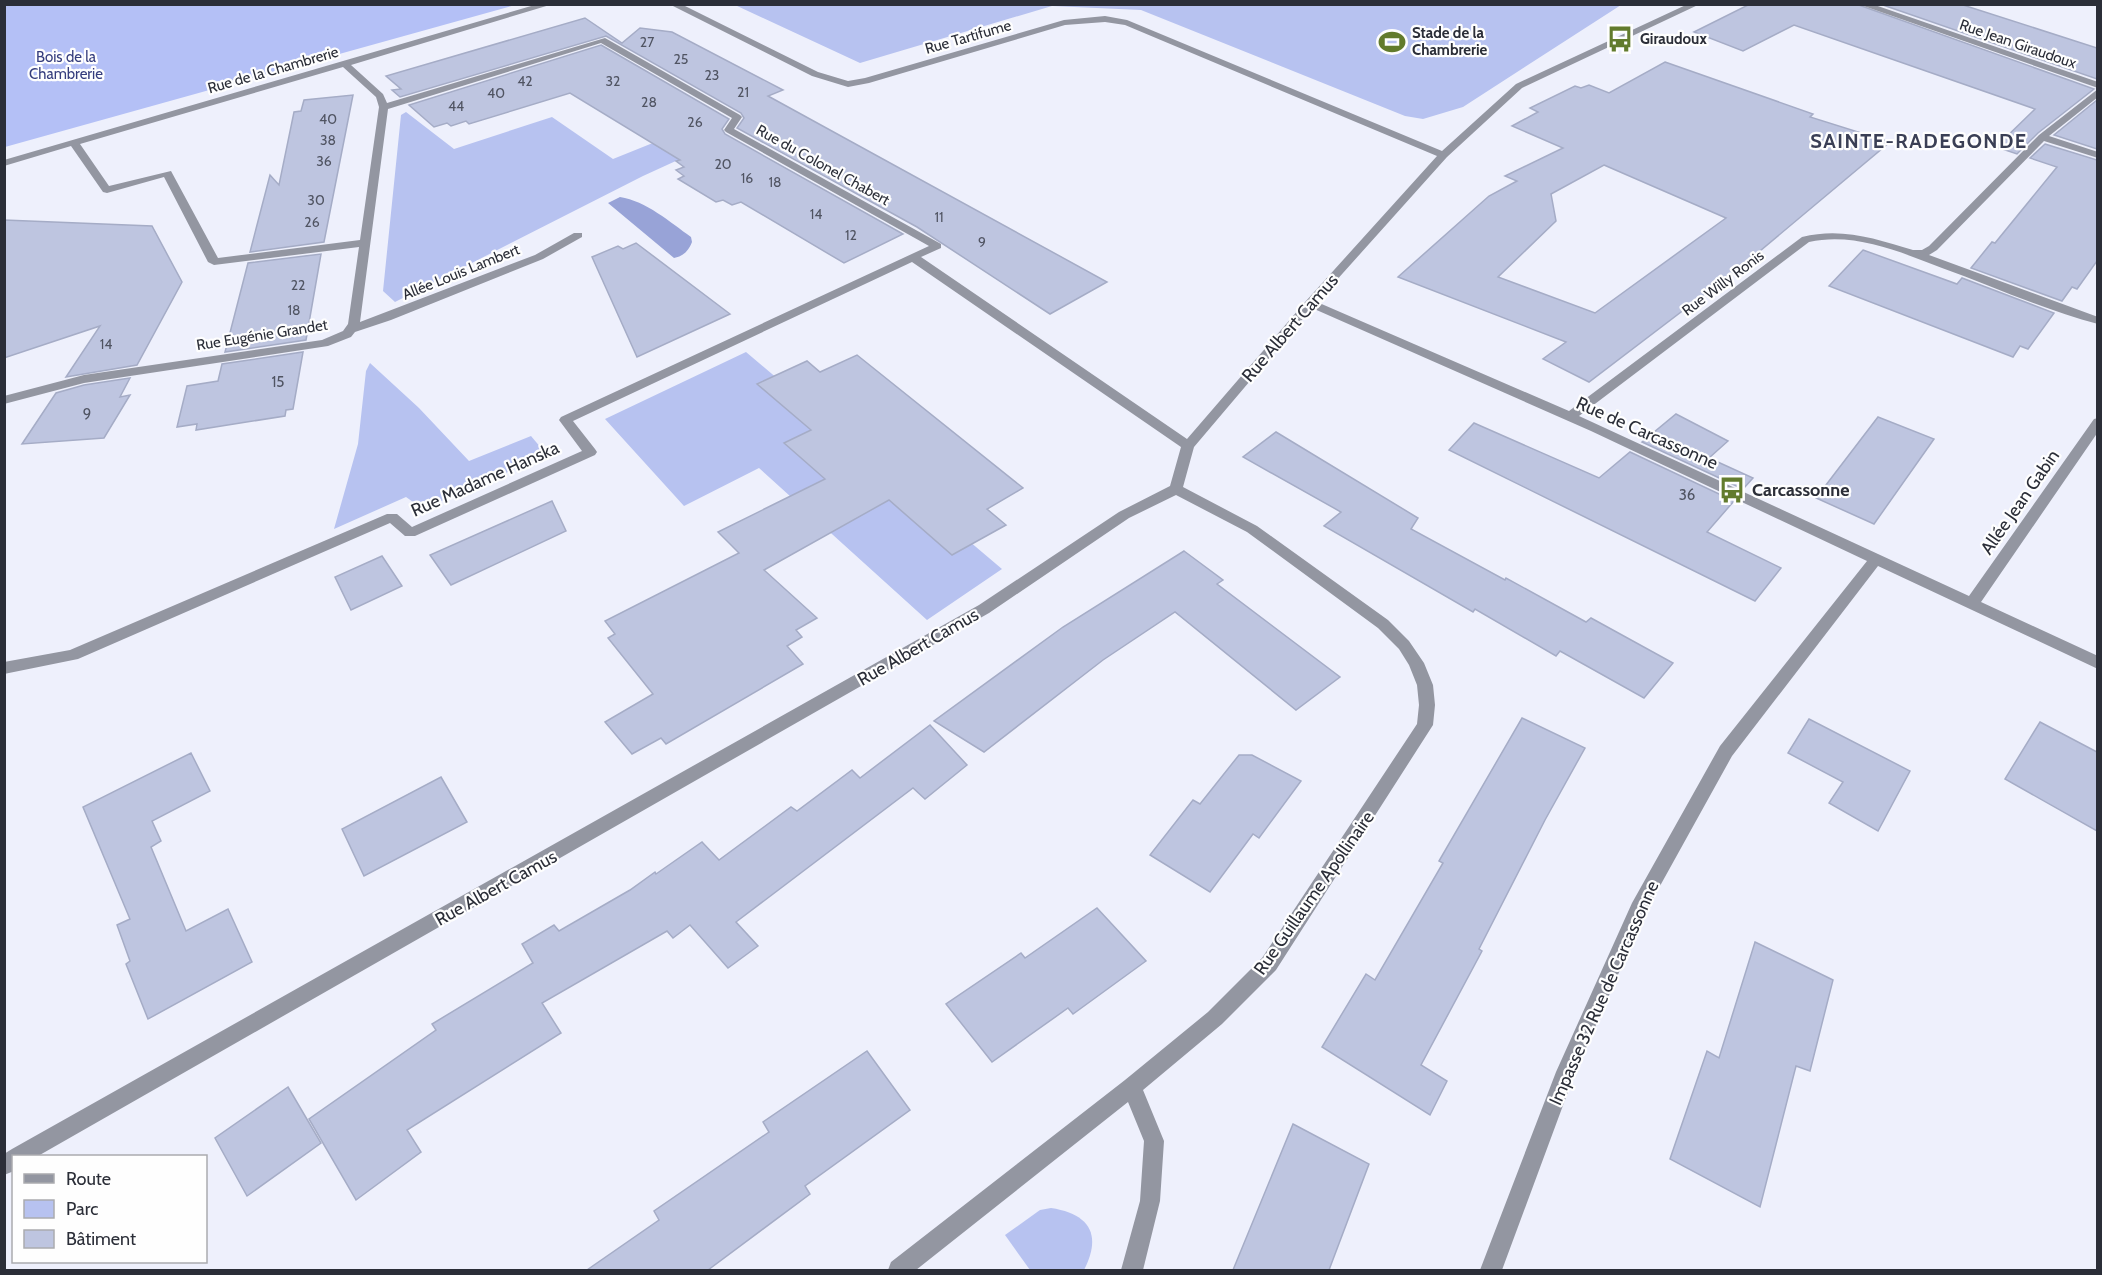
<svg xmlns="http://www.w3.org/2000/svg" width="2102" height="1275" font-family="Cabin,sans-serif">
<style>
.green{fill:#b7c2f0}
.forest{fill:#b4c0f6}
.water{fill:#98a3d7}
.building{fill:#bec5e0;stroke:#a5acc6;stroke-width:1.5;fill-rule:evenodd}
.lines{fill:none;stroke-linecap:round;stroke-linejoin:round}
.minor{fill:#9396a1;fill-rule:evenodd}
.labels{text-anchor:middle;stroke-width:4.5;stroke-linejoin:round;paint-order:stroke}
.far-number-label{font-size:14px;fill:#505462}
.far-poi-label{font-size:15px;font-weight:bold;fill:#2b2e38;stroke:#fefefe;text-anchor:start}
.far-street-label{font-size:15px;fill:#2b2e38;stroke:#fefefe}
.far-park-label{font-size:15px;fill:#353d7d;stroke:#fefefe}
.number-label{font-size:15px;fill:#505462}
.street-label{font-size:18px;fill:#2b2e38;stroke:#fefefe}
.poi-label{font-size:18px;font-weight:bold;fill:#2b2e38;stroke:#fefefe;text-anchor:start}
.far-district-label{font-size:20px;font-weight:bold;letter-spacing:1.5px;fill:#3a3f55;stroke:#fefefe}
</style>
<rect width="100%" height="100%" fill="#eef0fc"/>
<g class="green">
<polygon points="735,5 1621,5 1463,107 1423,119 1405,116 1141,10 1052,6 860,63"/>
<polygon points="406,112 454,149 552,117 613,159 700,124 726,138 643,176 395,302 383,291 401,115"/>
<polygon points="746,352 1002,569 927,620 759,468 684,506 605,419"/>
<polygon points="370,363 419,408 469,461 531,436 547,455 423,509 406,497 334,529 358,444 366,371"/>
<path d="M1051,1208C1090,1214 1102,1235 1084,1270H1030L1005,1235L1040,1210Z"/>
</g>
<polygon class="forest" points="5,4 515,4 515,5 5,147"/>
<path class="water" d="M620,197C646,201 670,222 691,237L692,242C688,252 683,256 674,258L608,203Z"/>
<g class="building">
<polygon points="1750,4 1856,4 2094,89 2038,133 2017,154 1996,147 2035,109 1794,25 1743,51 1694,32"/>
<polygon points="1880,4 1960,4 2097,48 2097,79"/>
<polygon points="585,18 622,43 640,28 672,32 783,90 768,96 1107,282 1050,314 917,227 737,128 744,118 741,113 606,36 400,97 392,90 401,89 386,76"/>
<polygon points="601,45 729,119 722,129 725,134 903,234 844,263 741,202 732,205 723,200 716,202 678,179 684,176 676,170 684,167 676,161 680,160 570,93 469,124 466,121 451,126 447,123 434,127 409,105"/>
<path d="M1665,62L1813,114L1810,117L1890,142L1748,261L1589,382L1543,359L1566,342L1398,277L1489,196L1517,181L1505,176L1563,148L1512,126L1538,112L1530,108L1575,86L1581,88L1589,85L1609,93ZM1604,165L1726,218L1595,313L1498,277L1556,221L1551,194Z"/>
<polygon points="353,95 324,242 250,252 270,175 279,185 294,112 301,111 304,100"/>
<polygon points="2097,100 2097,149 2054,135"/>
<polygon points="2045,144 2097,160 2097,261 2077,289 2072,287 2062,301 1971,268 1992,242 1995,243 2057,167 2030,158"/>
<polygon points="4,220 152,226 182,282 137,365 66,377 100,326 4,358"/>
<polygon points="636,243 730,314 637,357 592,257 618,246 623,249"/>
<polygon points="1863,250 1957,284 1962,278 2054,313 2028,349 2020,346 2013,357 1829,286"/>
<polygon points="321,254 306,340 225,352 248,263"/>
<polygon points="303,352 293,409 286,410 285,416 196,430 197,424 177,427 187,386 218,381 222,364"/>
<polygon points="857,355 1023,488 987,509 1006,525 952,555 889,500 764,570 817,618 796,630 802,637 787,646 803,664 666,744 661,738 632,754 605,722 653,694 608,638 615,634 605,621 739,553 718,532 825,479 784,443 811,430 757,384 807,361 820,372"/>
<polygon points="130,378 120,397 130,395 104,438 22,444 56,393 84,385"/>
<polygon points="1676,414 1728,441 1709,458 1753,478 1743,489 1642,442"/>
<polygon points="1878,417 1934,439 1874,524 1816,498"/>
<polygon points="1474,423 1599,478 1630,452 1734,501 1707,532 1781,568 1755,601 1449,450"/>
<polygon points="1276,432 1418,518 1411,529 1505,580 1506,578 1586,622 1591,618 1673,663 1644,698 1560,651 1556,656 1475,609 1473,612 1324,526 1341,512 1243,457"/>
<polygon points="552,501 566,531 451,585 430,555"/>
<polygon points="1184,551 1223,580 1217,584 1340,677 1296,710 1175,612 1103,660 984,752 934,721 1063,627"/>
<polygon points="382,556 402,586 351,610 335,577"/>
<polygon points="1522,718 1585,748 1545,820 1479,949 1482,951 1421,1065 1447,1081 1430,1115 1322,1047 1366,974 1375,980 1443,863 1439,861"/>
<polygon points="1809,719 1910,771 1878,831 1829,803 1843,782 1788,753"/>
<polygon points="2040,722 2097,752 2097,831 2005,779"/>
<polygon points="930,725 967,765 925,799 913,788 736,922 758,946 728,968 690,925 673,938 667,931 542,1003 561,1033 407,1130 421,1152 356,1200 309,1119 436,1030 432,1024 533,963 522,944 554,925 559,931 630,890 655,872 656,874 702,842 719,860 791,807 797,811 852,770 860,778"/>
<polygon points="191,753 210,791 152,821 161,841 151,847 186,931 228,909 252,962 148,1019 126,964 130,961 117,925 130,919 83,807"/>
<polygon points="1239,755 1252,755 1301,781 1259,838 1253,834 1210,892 1150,855 1193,800 1200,804"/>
<polygon points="441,777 467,822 364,876 342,829"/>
<polygon points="1097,908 1146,961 1073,1014 1068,1008 992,1062 946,1004 1021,953 1025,958"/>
<polygon points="1755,942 1833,980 1810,1071 1796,1066 1760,1207 1670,1159 1707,1051 1719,1058"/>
<polygon points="867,1051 910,1110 805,1186 810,1194 708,1270 587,1270 659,1220 654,1211 769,1132 763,1122"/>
<polygon points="288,1087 321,1143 247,1196 215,1138"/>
<polygon points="1293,1124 1369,1164 1329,1270 1233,1270"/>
</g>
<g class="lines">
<g class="minor">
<path d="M538,4H553L351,65L383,94L387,103L605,38L740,115L742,117L734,129L941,244V248L921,257L1187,439L1306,301L1437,156L1125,25L1105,22L1065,25L869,83L848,87L812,76L669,4H681L818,72L848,81L865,78L1064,20L1105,16L1127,20L1442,151L1516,84L1688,4H1700L1522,88L1447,157L1317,302L1569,411L1802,237C1842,227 1876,239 1913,250H1922L1929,246L2039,135L2098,89V97L2049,136L2098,152V158L2044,141L1937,250L1929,255L2098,317V324C2047,311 1992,286 1942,268C1900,252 1855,232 1809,242L1579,416L1969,596L2094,419L2098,418V432L1981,602L2098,656V669L1878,566L1732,756L1645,913L1575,1073L1502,1270H1480L1556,1072L1632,903L1720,746L1867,561L1591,431L1312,308L1194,447L1183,487L1257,526L1388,620L1409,641L1424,663L1433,685L1435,705L1433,725L1276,970L1222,1024L1143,1090L1164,1141L1160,1201L1143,1270H1121L1140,1201L1144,1141L1128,1102L916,1270H888L891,1262L1125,1080L1208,1012L1262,958L1417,724L1419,705L1417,685L1409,665L1399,649L1378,628L1247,532L1176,495L1129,518L989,613L38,1156H14V1171L4,1175V1154L12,1149L979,605L1119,512L1170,486L1181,447L912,262L573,421L595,449L597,452L595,455L415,536H405L390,523L78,659L4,674V662L70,650L387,514H397L412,527L582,451L559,420L561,417L929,246L726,132L724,130L732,118L601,43L388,109L360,322L535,255L574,233H582V237L543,259L391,320L355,332L351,337L328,346L84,383L4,404V396L84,375L322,340L343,331L348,324L359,247L214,265L208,262L164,177L107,193L103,192L71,146L4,166V160ZM343,67L376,97L379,107L360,240L218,258L171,171L109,186L80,144Z"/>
<polygon points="1858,4 1872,4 2098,82 2098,88"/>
</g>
</g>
<defs>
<g id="bus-bare" transform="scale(2.07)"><path d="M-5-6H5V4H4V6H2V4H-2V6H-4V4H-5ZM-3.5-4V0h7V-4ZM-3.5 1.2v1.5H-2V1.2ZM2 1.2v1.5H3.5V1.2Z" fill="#627b2d" stroke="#fefefe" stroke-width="2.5" paint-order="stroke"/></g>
<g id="stadium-bare" transform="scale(2.07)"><path d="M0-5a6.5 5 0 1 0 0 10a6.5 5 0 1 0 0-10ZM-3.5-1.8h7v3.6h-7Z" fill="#627b2d" stroke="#fefefe" stroke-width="2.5" paint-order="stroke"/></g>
</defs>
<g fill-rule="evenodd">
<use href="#bus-bare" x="1620" y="39"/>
<use href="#stadium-bare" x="1392" y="42"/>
<use href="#bus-bare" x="1732" y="490"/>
</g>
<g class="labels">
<g class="far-number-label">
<text x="647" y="47">27</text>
<text x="681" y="64">25</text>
<text x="712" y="80">23</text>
<text x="525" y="86">42</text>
<text x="613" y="86">32</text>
<text x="743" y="97">21</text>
<text x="496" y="98">40</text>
<text x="649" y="107">28</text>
<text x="456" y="111">44</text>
<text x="328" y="124">40</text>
<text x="695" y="127">26</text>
<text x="328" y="145">38</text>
<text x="324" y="166">36</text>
<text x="723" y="169">20</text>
<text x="747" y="183">16</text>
<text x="775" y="187">18</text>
<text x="316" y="205">30</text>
<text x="816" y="219">14</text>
<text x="939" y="222">11</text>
<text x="312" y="227">26</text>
<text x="851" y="240">12</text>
<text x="982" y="247">9</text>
<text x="298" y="290">22</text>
<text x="294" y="315">18</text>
<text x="106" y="349">14</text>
</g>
<g class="far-poi-label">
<text x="1412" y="38">Stade de la<tspan x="1412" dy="17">Chambrerie</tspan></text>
<text x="1640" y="44">Giraudoux</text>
</g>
<g class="far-street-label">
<text transform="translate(968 37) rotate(-16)" y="5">Rue Tartifume</text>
<text transform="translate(2018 44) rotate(19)" y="5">Rue Jean Giraudoux</text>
<text transform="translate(273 70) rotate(-16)" y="5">Rue de la Chambrerie</text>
<text transform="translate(823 165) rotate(29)" y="5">Rue du Colonel Chabert</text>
<text transform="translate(461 272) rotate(-22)" y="5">Allée Louis Lambert</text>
<text transform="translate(1723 283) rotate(-37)" y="5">Rue Willy Ronis</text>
<text transform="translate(262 335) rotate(-9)" y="5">Rue Eugénie Grandet</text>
</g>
<g class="far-park-label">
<text x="66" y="62">Bois de la<tspan x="66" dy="17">Chambrerie</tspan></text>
</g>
<g class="number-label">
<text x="278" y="387">15</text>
<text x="87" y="419">9</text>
<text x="1687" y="500">36</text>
</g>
<g class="street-label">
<text transform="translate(1290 328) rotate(-49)" y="6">Rue Albert Camus</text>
<text transform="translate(1647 433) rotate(24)" y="6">Rue de Carcassonne</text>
<text transform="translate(485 479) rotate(-24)" y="6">Rue Madame Hanska</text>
<text transform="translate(2020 502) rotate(-55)" y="6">Allée Jean Gabin</text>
<text transform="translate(918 647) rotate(-30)" y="6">Rue Albert Camus</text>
<text transform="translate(496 888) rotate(-29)" y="6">Rue Albert Camus</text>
<text transform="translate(1314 893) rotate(-55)" y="6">Rue Guillaume Apollinaire</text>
<text transform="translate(1604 993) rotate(-66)" y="6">Impasse 32 Rue de Carcassonne</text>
</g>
<g class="poi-label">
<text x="1752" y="496">Carcassonne</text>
</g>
<g class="far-district-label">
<text x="1919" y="148">SAINTE-RADEGONDE</text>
</g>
</g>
<rect width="2102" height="1275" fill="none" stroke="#2b2e38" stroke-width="12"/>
<rect x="12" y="1155" width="195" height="108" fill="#fefefe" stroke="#aaabaf" stroke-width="1.5"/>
<rect x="24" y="1174" width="30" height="9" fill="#9396a1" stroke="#aaabaf" stroke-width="1.5"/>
<text x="66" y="1185" font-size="18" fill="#2b2e38">Route</text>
<rect x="24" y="1200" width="30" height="18" fill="#b7c2f0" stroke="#aaabaf" stroke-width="1.5"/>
<text x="66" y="1215" font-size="18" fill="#2b2e38">Parc</text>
<rect x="24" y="1230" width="30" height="18" fill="#bec5e0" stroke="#aaabaf" stroke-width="1.5"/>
<text x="66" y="1245" font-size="18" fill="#2b2e38">Bâtiment</text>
</svg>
